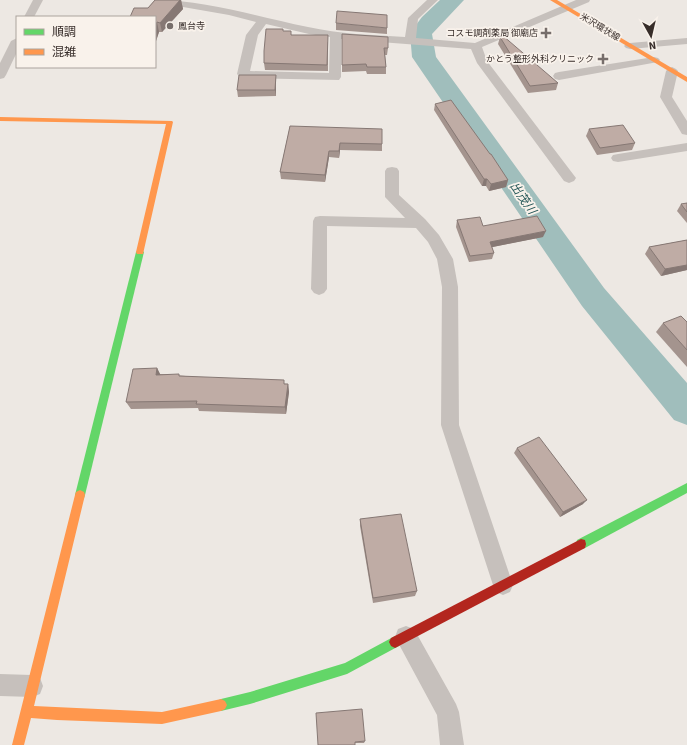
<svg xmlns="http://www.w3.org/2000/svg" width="687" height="745" font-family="'Source Sans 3','Noto Sans JP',sans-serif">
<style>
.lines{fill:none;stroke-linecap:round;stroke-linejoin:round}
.river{fill:#a0bebc;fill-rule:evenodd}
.street{fill:#c6c0bc;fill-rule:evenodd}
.fast{fill:#63d668;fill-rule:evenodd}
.slow{fill:#ff974d;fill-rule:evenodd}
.jam{fill:#b3261e;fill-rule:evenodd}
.wall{fill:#a4948e}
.shaded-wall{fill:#867874}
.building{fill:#bfaca5;stroke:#867874}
.poi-dot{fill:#776e6b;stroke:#f9f2eb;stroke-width:1.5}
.labels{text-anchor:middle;stroke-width:3.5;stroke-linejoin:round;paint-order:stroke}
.far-poi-label{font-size:9px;fill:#372d2a;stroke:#f9f2eb;text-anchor:end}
.far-street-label{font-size:9px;fill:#372d2a;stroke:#f9f2eb}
.water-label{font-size:12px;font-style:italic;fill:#225556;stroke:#f9f2eb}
</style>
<rect width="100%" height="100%" fill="#ede8e3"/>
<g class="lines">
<polygon class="river" points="440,0 464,0 432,34 436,57 604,288 687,383 687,425 674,420 582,306 412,57 410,33 422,17"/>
<g class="street">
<polygon points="33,0 43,0 34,17 24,17"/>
<path d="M155,0C207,0 257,17 308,27C339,34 373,35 405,37L408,18L427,0H438L418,19L416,38L475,43L576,0H590L589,2L482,47L487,61L576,178L574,181L569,183L564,181L477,63L471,49L341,39V77L339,80L243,78L239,76L237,74L246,35L256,22L229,15L160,3ZM266,24L309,34L330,37L329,73L250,71L258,35Z"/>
<polygon points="17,38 17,52 6,75 4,78 0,79 0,63 11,41"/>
<polygon points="687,38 687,44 630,49 626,48 624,46 626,44 630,43"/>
<polygon points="654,57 658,58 660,60 658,62 559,80 555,79 553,76 555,73 559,72"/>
<polygon points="672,67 676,69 678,71 672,97 687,121 687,135 682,134 660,97 666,71 668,69"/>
<polygon points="687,143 687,151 618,162 613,161 611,158 613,155 618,154"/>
<polygon points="392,167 397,168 399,171 399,195 425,219 439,235 453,259 458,287 459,425 513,585 510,592 503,595 496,592 493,585 441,425 442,287 437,259 428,242 416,228 327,226 327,289 324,293 319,295 314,293 311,289 313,221 315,217 320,216 405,218 385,197 385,171 387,168"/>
<polygon points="406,626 414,629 456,704 459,712 464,745 440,745 437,715 395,637 398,629"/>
<polygon points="0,674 32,675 40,678 43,686 40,694 32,697 0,696"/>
</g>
<g class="fast">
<polygon points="140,249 144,252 85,495 84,498 80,500 76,498 75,495 136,252"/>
<polygon points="687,483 687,493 585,548 581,549 577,548 576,544 577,540"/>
<polygon points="395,636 399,638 401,642 399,646 347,674 250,704 221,711 217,709 215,705 217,701 221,699 250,692 345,663"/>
</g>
<g class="slow">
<polygon points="550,0 557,0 687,77 687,82"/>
<polygon points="0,117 172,121 173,122 143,254 137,254 136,252 166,124 0,121"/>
<polygon points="80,490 84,492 85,495 34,706 162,712 221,699 225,701 227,705 225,709 221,711 162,724 57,720 31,718 24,745 12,745 75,495 76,492"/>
</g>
<polygon class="jam" points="581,539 585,540 586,544 585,548 399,646 395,648 391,646 389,642 391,638"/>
</g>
<g class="wall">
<polygon points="155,0 181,0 183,9 162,32 159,32 156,41 155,41 155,17 148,8"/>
<polygon points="336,23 387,28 387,34 336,30"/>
<polygon points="283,31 292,35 328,42 328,71 265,70 264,63"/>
<polygon points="342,34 388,48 387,55 385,55 386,67 386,74 367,74 366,71 342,72"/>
<polygon points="500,37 558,83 556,90 528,93 498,44"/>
<polygon points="276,75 276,96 238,97 237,90"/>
<polygon points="435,104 508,180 506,187 489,191 486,186 482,186 434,110"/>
<polygon points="290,126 382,144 382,151 340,150 339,158 329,157 325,182 281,179 280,172"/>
<polygon points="589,129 635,143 632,150 597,155 586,136"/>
<polygon points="687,203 687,223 677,211 681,204"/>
<polygon points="457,220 483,226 543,237 492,247 494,253 492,259 469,262 456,227"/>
<polygon points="687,240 687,270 661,276 645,254 649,247"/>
<polygon points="687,322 687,367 656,332 663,323"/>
<polygon points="157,368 160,374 288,384 289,392 286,414 199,411 198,408 131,409 126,402"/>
<polygon points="517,448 583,504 560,517 514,453"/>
<polygon points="360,519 417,591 415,596 373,603 360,526"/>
<polygon points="365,741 364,743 355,743 318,745"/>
</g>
<g class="shaded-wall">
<polygon points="180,0 181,0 183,9 162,32 160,23"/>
<polygon points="157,22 159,32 156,41 155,38 155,27"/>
<polygon points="276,75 276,96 275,90"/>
<polygon points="340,143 340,150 339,158 339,151"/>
<polygon points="329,151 329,157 325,182 325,175"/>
<polygon points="484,179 487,179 486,186 482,186"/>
<polygon points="508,180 506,187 489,191 491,184"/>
<polygon points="546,231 543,237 488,248 490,242"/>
<polygon points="687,265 687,270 661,276 665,269"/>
<polygon points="157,368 161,376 156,375"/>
<polygon points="288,384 289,392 286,414 285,407"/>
<polygon points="587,500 583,504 560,517 563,512"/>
</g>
<g class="building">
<polygon points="155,0 180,0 160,23 157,22 155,27 155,17 130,17 134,8 148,8"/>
<polygon points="337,11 387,15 387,28 336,23"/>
<polygon points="266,29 283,29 283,31 291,31 291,35 328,35 327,65 264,63 264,51"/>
<polygon points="342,34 388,37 388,48 384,48 386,67 367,67 366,64 342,65"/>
<polygon points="502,35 558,83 530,86 500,37"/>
<polygon points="239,75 276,75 275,90 237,90"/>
<polygon points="451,100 490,154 491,154 508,180 491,184 487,179 484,179 435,104"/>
<polygon points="623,125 635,143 600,148 589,129"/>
<polygon points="290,126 382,129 382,144 340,143 339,151 329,151 325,175 280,172"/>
<polygon points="687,203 687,212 681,204"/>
<polygon points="537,216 546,231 490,242 494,253 470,256 457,220 480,217 483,226"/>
<polygon points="687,240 687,265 665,269 649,247"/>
<polygon points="681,316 687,322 687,350 663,323"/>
<polygon points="157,368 156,375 179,374 179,376 284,380 284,384 288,384 285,407 196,404 197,401 126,402 133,369"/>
<polygon points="539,437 587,500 563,512 517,448"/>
<polygon points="401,514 417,591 373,598 360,519"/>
<polygon points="362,709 365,741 355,742 355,745 318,745 316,713"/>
</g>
<g class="poi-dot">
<circle cx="170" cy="26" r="4"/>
<path d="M544 27h4v4h4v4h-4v4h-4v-4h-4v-4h4z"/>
<path d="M601 53h4v4h4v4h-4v4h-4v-4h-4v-4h4z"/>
</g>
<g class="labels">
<g class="far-poi-label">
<text x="178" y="29" text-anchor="start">鳳台寺</text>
<text x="538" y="36">コスモ調剤薬局 御廟店</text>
<text x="594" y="62">かとう整形外科クリニック</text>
</g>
<g class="far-street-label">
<text transform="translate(600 27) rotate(31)" y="3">米沢環状線</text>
</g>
<g class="water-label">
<text transform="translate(523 198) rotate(55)" y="4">出茂川</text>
</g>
</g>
<rect x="16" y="16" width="140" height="52" fill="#f9f2eb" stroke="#aba39e"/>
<rect x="24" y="29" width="20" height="6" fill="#63d668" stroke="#aba39e"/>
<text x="52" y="36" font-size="12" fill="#372d2a">順調</text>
<rect x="24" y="49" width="20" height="6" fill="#ff974d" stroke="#aba39e"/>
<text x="52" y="56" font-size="12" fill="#372d2a">混雑</text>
<g transform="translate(651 36) rotate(172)" stroke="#f9f2eb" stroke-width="3" paint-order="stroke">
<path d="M0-3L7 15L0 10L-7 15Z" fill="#372d2a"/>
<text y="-6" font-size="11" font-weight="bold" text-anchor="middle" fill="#372d2a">N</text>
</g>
</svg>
